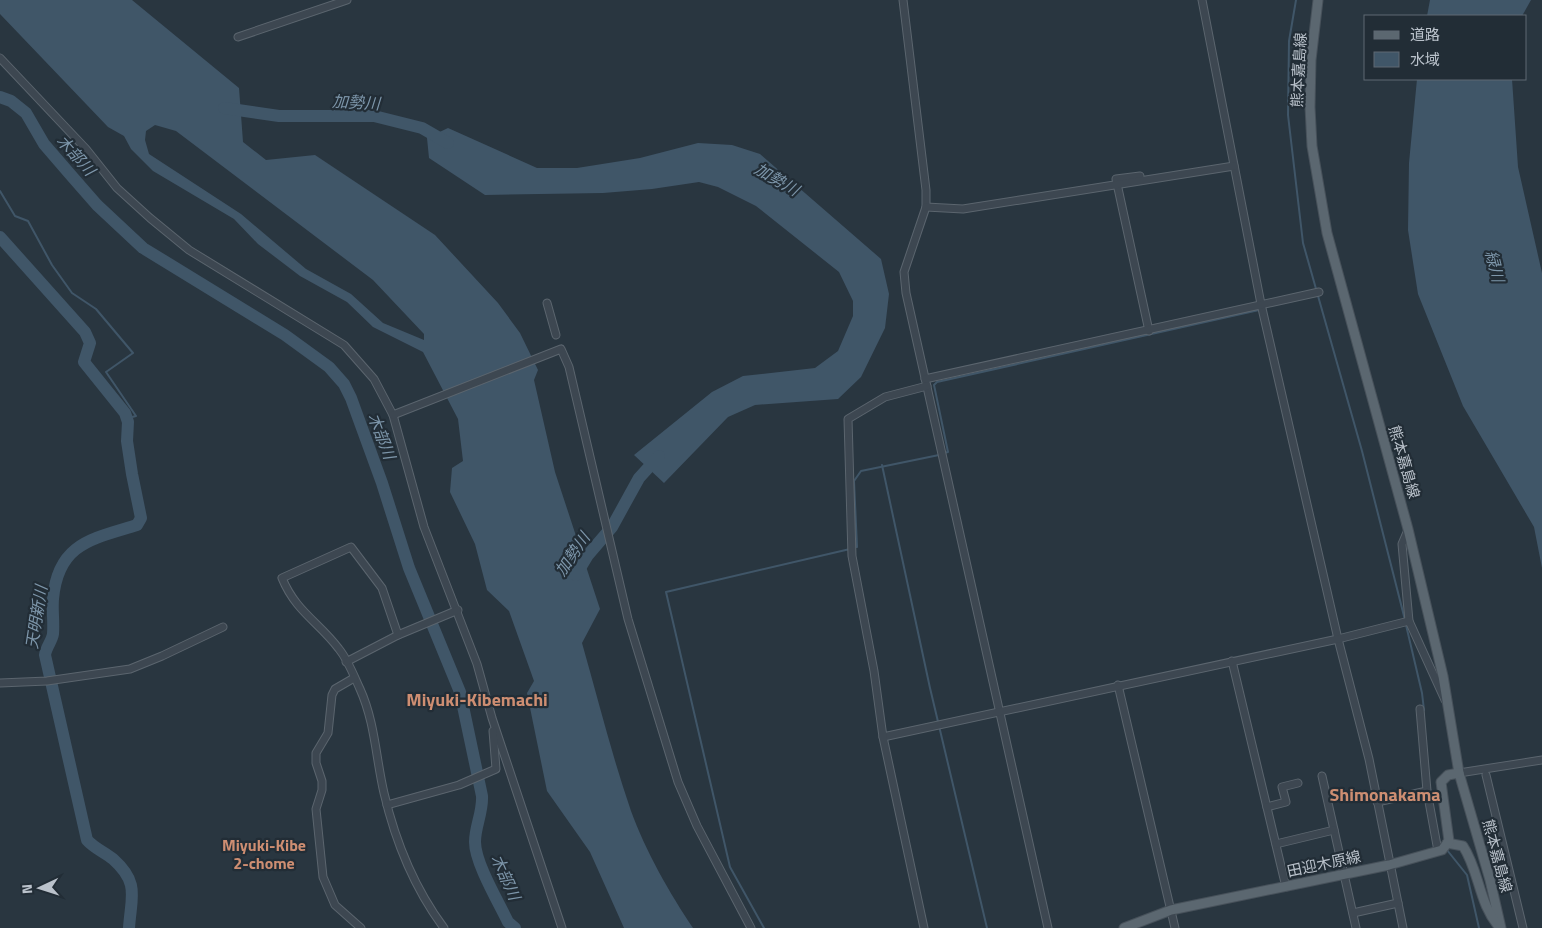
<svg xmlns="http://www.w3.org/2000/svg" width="1542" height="928" font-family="'Titillium Web','Noto Sans JP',sans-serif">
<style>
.water{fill:#405668;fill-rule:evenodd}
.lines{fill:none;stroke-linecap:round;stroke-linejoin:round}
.stream{stroke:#405668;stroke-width:2}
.river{stroke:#405668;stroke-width:12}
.minor-casing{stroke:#5b656e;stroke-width:9}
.major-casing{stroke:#47515a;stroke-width:11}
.minor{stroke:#3d4751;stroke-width:7}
.major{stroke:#5b6770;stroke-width:9}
.labels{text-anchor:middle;stroke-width:4.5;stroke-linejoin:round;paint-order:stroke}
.street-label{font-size:15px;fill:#bac2cb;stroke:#222d36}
.water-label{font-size:16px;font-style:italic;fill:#7d96aa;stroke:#222d36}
.neighbourhood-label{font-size:16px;font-weight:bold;fill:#ce8e72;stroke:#222d36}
.quarter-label{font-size:18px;font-weight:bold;fill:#ce8e72;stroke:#222d36}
</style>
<rect width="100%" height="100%" fill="#293640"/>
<g class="water">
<path d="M0,0H132L239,88L243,142L266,160L315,155L435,235L498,303L520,333L538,370L534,380L555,472L600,609L582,643C598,699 612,756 631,811C645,850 670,894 693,928H624L590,852L547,791L527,693L534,681L509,611L487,590L475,544L450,492L452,468L463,461L458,419L423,352L373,327L347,302L300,276L258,244L234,219L153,171L131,149L124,136L108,127L0,14ZM155,125L176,131L373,280L424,334V340L383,323L351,294L306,269L241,214L149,154L145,140L146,131Z"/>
<polygon points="1430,0 1531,0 1522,16 1427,16"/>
<polygon points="1417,79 1512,79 1518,167 1542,273 1542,568 1534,527 1463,406 1418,294 1408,230 1409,163"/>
<polygon points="448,128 537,168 577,168 640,158 698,143 732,145 760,154 881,259 889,294 885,328 861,377 838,399 755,405 728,417 664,483 634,455 712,392 743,376 815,368 838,351 853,316 853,301 839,272 756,206 718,187 699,182 652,189 603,193 485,195 429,158 427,138"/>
</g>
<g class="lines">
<g class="stream">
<polyline points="1296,0 1289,41 1288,115 1303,243 1362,451 1405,620"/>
<polyline points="0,191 15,216 28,221 52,265 72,293 96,309 133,353 106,372 136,416 125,419"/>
<polyline points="944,453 948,452 934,385 937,382 1259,310"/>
<polyline points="882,465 930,688 987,928"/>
<polyline points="854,547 857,547 854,481 861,471 939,455"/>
<polyline points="1406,625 1422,693 1424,710"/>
<polyline points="1447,850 1467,875 1479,928"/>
<polyline points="764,928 730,867 666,592 850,549"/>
</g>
<g class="river">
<path d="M0,97L11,101L26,113L44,144L69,173L97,205L143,248L285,335L329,367L344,384L351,398L382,483L409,568L460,692L482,796C483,812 475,826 475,842C475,863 499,903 508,922L515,928"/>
<polyline points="224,108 279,116 374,116 422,128 448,143"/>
<path d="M0,237L85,332L90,343L84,362L125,413L128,422L127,441L132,474L141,518L137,525C92,539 58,543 53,599C52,610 54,622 53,634C52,641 46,647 45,655L87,840C94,848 104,852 113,859C140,883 131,897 129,928"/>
<polyline points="576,575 588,555 612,527 639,478 659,456"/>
</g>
<g class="minor-casing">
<g id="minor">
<polyline points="903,0 926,190 926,207 904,272 906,293 1048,928"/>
<polyline points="1202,0 1261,304 1338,639 1369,759 1403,928"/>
<polyline points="238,37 347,0"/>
<polyline points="0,58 86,149 117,188 150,218 189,250 344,345 374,379 393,415 424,527 477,664 492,718 562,928"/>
<polyline points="1140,176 1116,179 1149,331"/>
<polyline points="926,207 963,209 1234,166"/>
<polyline points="547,303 556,335"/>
<polyline points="925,379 1319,292"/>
<polyline points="393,415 561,349 569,367 628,619 678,782 697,826 751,928"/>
<polyline points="1408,530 1402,544 1409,621 1445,700"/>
<path d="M398,635L382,588L351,547L282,578C296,612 319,622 339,649C348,660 354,676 360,689C375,722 376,759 384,793C395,840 415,889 444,928"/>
<polyline points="1232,661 1286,887"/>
<polyline points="346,662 398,635 458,610"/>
<polyline points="354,678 335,689 332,695 328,733 316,753 316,763 322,781 322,790 316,809 323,877 335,905 361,928"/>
<polyline points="0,683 47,681 130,669 162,656 223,627"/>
<polyline points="1118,685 1175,928"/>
<polyline points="1420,709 1427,791"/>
<polyline points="883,737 1338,639 1409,621"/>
<polyline points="1459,773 1542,760"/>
<polyline points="1486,775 1523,928"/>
<polyline points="1322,776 1356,928"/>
<polyline points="1377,802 1427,791 1438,851"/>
<polyline points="387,805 459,785 496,769 493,731"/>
<polyline points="1267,807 1286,802 1282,787 1298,783"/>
<polyline points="1276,844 1334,830"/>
<polyline points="1353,913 1398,903"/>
<polyline points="924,928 883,737 874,671 852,556 848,419 885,397 927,386"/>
</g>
</g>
<g class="major-casing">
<g id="major">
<polyline points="1318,0 1311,60 1310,107 1312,146 1327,233 1408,529 1443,676 1459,773 1490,880 1501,928"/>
<path d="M1447,843L1463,846C1480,872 1478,903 1500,928"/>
<polyline points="1124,928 1171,910 1389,865 1442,850 1449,841 1441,782 1448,775 1459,773"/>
</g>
</g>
<use href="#minor" class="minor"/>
<use href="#major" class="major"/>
</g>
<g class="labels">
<g class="street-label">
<text transform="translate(1299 70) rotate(-87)" y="5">熊本嘉島線</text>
<text transform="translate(1404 462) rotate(74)" y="5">熊本嘉島線</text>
<text transform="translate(1497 856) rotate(75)" y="5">熊本嘉島線</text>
<text transform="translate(1324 864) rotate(-12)" y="5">田迎木原線</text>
</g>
<g class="water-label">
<text transform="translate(356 102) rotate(3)" y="6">加勢川</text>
<text transform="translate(76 155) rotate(48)" y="6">木部川</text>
<text transform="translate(777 179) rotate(30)" y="6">加勢川</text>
<text transform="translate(1495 266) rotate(76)" y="6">緑川</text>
<text transform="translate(382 436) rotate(69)" y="6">木部川</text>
<text transform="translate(572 554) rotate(-56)" y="6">加勢川</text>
<text transform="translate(36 617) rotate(-81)" y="6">天明新川</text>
<text transform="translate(506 877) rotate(66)" y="6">木部川</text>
</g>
<g class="neighbourhood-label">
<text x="264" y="851">Miyuki-Kibe<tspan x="264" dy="18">2-chome</tspan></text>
</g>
<g class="quarter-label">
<text x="477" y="706">Miyuki-Kibemachi</text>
<text x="1385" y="801">Shimonakama</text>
</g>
</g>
<rect x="1364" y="15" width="162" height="65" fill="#222d36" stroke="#5f6972"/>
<rect x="1374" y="31" width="25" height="8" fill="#5b6770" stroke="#5f6972"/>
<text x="1410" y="40" font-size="15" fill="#bac2cb">道路</text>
<rect x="1374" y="52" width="25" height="15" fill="#405668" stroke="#5f6972"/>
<text x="1410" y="65" font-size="15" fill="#bac2cb">水域</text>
<g transform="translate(40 888) rotate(266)" stroke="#222d36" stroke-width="4" paint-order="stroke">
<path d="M0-4L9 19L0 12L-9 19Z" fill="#bac2cb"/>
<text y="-8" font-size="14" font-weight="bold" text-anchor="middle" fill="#bac2cb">N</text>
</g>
</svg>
